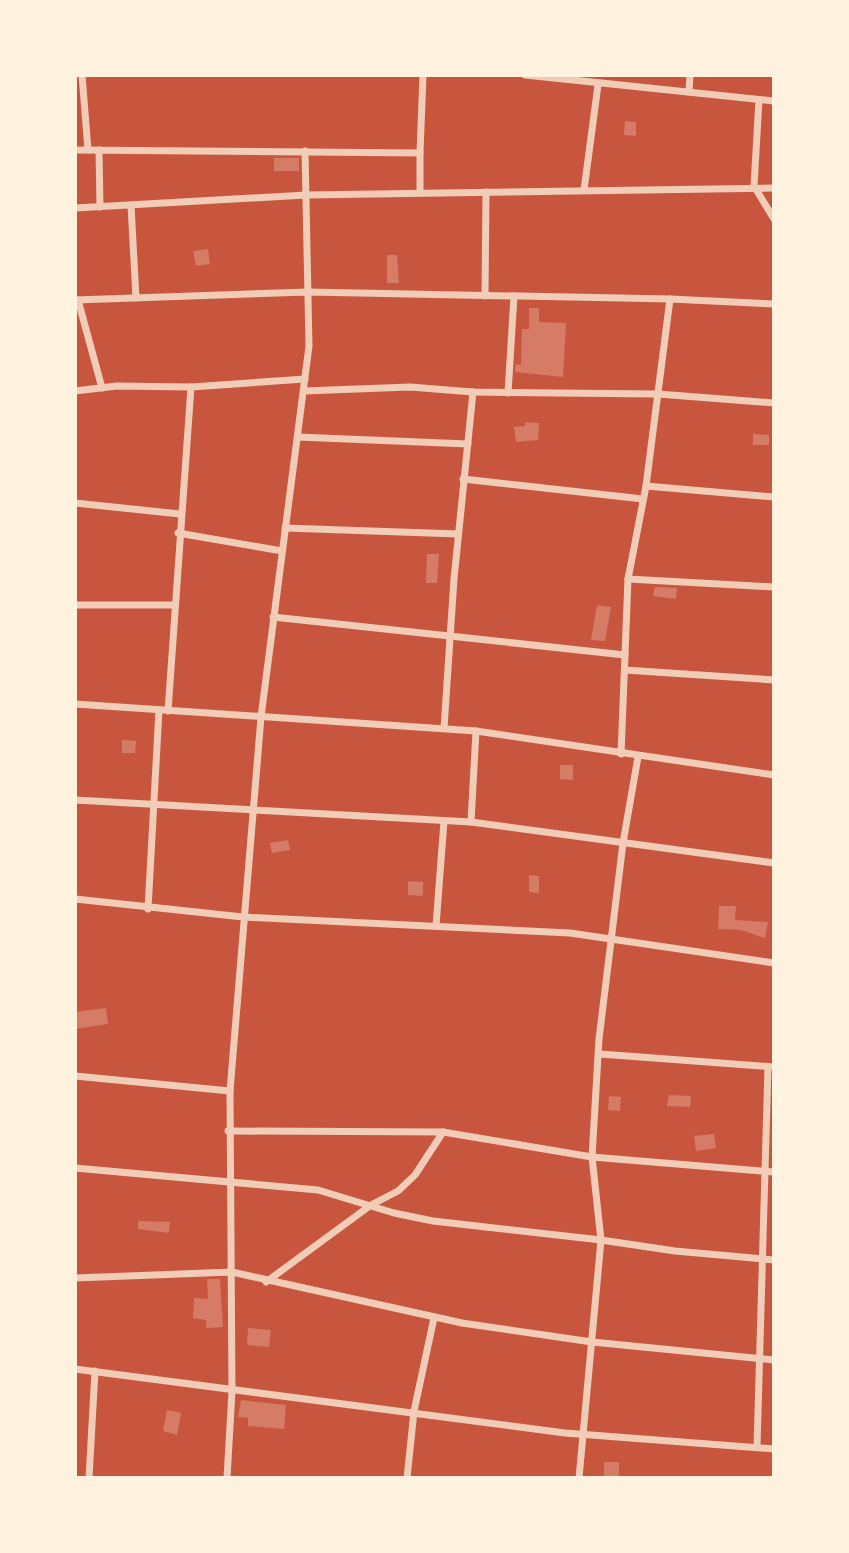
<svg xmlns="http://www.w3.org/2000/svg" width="849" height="1553" font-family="'Roboto Serif',serif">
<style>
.building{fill:#d67c66}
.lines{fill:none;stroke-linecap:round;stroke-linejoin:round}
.minor{stroke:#f1ccb7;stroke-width:7}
</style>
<rect width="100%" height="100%" fill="#c8553d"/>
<g class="building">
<polygon points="625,121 636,122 636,136 624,135"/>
<rect x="274" y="158" width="25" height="13"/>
<polygon points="208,249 210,264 196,266 193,251"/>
<polygon points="387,255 397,255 399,283 387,283"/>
<polygon points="529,308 539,308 539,322 566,323 563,377 515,372 516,364 521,365 522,329 529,329"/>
<polygon points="525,422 539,423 538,440 516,442 514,427 525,426"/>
<polygon points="753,434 769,435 769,445 753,445"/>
<polygon points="427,554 439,554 437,583 426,583"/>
<polygon points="655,587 677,588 676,599 653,596"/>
<polygon points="597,605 611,607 605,641 591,640"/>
<polygon points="122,740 136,741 135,753 122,753"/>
<polygon points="560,765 573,765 573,780 560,779"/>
<polygon points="288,840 290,850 272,853 270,843"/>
<polygon points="529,875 539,876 539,893 529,892"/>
<polygon points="408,881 423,882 423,896 408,895"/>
<polygon points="719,906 736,906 735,920 768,922 765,938 741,930 718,929"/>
<polygon points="106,1008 108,1024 75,1029 75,1012"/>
<polygon points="669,1095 691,1096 690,1107 667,1106"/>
<polygon points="609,1096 621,1097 620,1111 608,1110"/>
<polygon points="714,1134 716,1148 696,1151 694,1136"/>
<polygon points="138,1221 170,1222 169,1233 138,1229"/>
<polygon points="207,1279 220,1279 223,1327 206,1328 206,1320 193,1318 194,1298 208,1299"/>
<polygon points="248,1328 271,1330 269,1347 247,1345"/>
<polygon points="241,1400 286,1405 284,1429 248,1426 248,1418 238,1417"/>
<polygon points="167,1410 181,1413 177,1435 163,1431"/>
<rect x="604" y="1462" width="15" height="16"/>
</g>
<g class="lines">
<g class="minor">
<polyline points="82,75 88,150"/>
<polyline points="525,75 774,101"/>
<polyline points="689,92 690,75"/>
<polyline points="759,100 754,186 774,219"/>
<polyline points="75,150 420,153 423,75"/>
<polyline points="99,150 100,207"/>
<polyline points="420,153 420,193"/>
<polyline points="584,190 598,85"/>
<polyline points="131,205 136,298"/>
<polyline points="75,208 306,195 774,188"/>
<polyline points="485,296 486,192"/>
<polyline points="75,300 308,292 670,299 774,304"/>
<polyline points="78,300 102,388"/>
<polyline points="75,391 117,386 191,387 305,379"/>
<polyline points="304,391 410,387 473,392 658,394 774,403"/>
<polyline points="508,393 514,296"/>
<polyline points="298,437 468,444"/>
<polyline points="463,479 643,499"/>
<polyline points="646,486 774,497"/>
<polyline points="75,503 180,514"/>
<polyline points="285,528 458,534"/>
<polyline points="178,533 282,551"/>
<polyline points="628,579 774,587"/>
<polyline points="75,605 174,605"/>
<polyline points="273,617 625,655"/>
<polyline points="625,670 774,680"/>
<polyline points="75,704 476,731 774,775"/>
<polyline points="168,711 191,387"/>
<polyline points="444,728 454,579 473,392"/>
<polyline points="621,754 628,579 646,486 670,299"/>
<polyline points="75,800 471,822 774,863"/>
<polyline points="471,822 476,731"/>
<polyline points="75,899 243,917 570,933 774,963"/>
<polyline points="148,909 159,710"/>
<polyline points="436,926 444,821"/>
<polyline points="600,1054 774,1067"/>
<polyline points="75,1076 230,1091"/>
<polyline points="228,1131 443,1132 592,1157 774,1172"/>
<polyline points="75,1168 318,1190 394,1213 433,1221 601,1240 675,1251 774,1260"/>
<polyline points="75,1278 232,1272 462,1323 592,1342 774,1360"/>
<polyline points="266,1282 371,1205 398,1191 415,1175 443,1132"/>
<polyline points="75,1369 565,1433 774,1449"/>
<polyline points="757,1447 768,1067"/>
<polyline points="89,1478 95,1371"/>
<polyline points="227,1478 232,1391 230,1091 261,717 309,346 305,151"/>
<polyline points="407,1478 414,1411 434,1318"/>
<polyline points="579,1478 601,1240 592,1157 599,1039 623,843 638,757"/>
</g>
</g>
<rect width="849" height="1553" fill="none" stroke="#fff3e0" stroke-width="154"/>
</svg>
